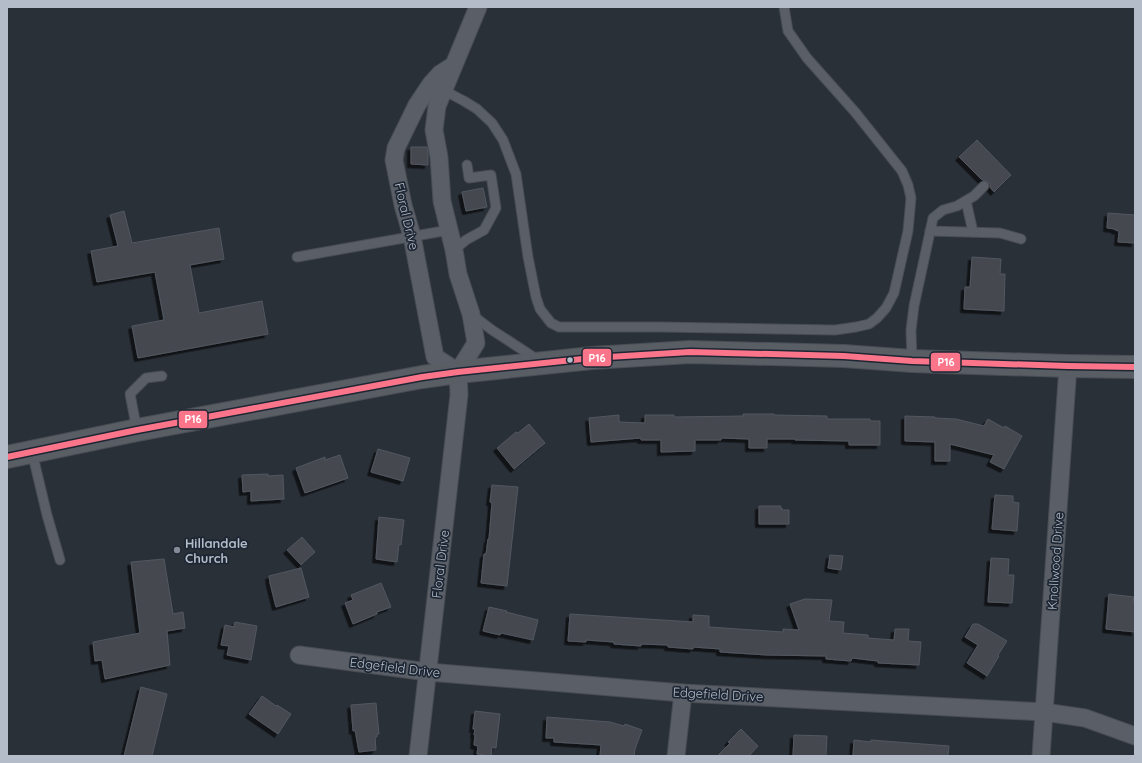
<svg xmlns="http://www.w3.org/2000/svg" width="1142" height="763" font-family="Quicksand,sans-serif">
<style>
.building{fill:#444950;stroke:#52575f;filter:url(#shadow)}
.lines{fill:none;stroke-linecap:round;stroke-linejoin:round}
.service-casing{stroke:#484c53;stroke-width:11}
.minor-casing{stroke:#484c53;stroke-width:19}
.secondary-casing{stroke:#484c53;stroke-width:24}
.service{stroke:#5a5e66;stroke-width:9}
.minor{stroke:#5a5e66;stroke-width:17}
.secondary{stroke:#595d64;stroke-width:22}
.bus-1-casing{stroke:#1d2633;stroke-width:9}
.bus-1{stroke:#fa758a;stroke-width:6}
.bus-dot{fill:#b4bcc9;stroke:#1d2633;stroke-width:1.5}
.poi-dot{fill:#848b96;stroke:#1d2633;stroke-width:1.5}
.labels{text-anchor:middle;stroke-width:3.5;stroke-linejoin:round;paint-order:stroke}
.street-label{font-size:13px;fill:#b4bcc9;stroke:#1d2633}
.poi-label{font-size:13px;font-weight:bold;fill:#b4bcc9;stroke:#1d2633;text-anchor:start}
.line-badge{stroke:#1d2633;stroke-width:1.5}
.badge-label{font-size:11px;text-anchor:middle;font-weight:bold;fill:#fff}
</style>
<defs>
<filter id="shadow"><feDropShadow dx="-3.5" dy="3.5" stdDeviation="0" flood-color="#0009"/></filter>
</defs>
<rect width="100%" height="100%" fill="#2a3038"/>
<g class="building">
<polygon points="977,140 1011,175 994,192 990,187 990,184 988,182 983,180 981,179 959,157"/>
<polygon points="411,147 427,147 428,154 428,165 411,164"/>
<polygon points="483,188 487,207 466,211 462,192"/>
<polygon points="124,211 132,243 219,228 224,259 190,265 199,313 262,301 268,334 138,358 132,326 164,320 155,272 97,282 91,251 118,246 110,215"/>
<polygon points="1108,213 1135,215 1135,243 1118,242 1119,231 1115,230 1115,229 1107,228"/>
<polygon points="972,257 1001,259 1000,274 1005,274 1004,311 964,309 965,287 970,287"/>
<polygon points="743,414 774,414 775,415 827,416 827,419 870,419 870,421 880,421 880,445 849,445 849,441 795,440 795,439 767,439 767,448 749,448 749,439 721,438 721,440 695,440 695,451 661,452 661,440 641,440 641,438 591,442 589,418 619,415 619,422 645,423 645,415 674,415 674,417 743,416"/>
<polygon points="905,416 935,417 935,418 956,419 984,426 988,419 1004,428 1005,426 1022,436 1004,469 990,462 994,455 950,444 950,461 935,461 935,442 905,441"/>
<polygon points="529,424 545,443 514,469 497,448 516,432 518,433"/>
<polygon points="378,449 410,458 403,481 371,472"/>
<polygon points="340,455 348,478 305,493 296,468 325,457 325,460"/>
<polygon points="268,474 268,476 283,475 284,499 251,501 251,491 243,492 242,475"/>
<polygon points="492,485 518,487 507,586 481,583 484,554 486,554 488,539 489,539 492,503 490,502"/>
<polygon points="995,495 1013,496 1013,502 1019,503 1017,531 992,529"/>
<polygon points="759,506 781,506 780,508 782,508 782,510 789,510 789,524 759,524"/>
<polygon points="379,517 404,520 401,545 399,544 397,562 376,559"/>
<polygon points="302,537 315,552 301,565 287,550"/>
<polygon points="830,555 843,556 841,570 828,568"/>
<polygon points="991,558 1009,559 1008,575 1014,575 1012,603 988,602"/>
<polygon points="164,559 173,614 183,612 185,628 167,631 170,665 105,679 102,660 95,661 93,642 140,633 131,562"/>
<polygon points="301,568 309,597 276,607 270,583 269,576"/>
<polygon points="381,583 391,607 377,612 377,614 353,624 345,603 353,600 351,595"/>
<polygon points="1109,594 1134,597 1133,602 1135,602 1135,632 1106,629"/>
<polygon points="805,599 832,600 829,621 844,622 843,633 868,635 868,638 894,640 895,629 909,629 908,641 921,642 919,665 878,663 878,661 852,658 851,661 826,659 826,656 767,655 720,652 720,649 693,647 693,649 668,647 668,645 641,644 641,646 614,644 614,642 586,640 586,642 568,641 570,614 693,622 693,615 709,616 709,627 783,632 783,629 799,630 790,604"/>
<polygon points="489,607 507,611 506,612 538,620 533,640 501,633 500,635 483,631"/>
<polygon points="235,622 257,626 251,660 227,655 229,646 221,645 225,625 234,627"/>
<polygon points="973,624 978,624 1007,641 998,655 999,656 987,676 967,663 978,645 965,637"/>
<polygon points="141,687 167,694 152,756 124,756"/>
<polygon points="262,696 276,706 277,705 291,714 278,734 249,714"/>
<polygon points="376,703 379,734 377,734 377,737 375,737 376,750 359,752 355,730 353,731 351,705"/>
<polygon points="475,711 500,714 496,748 492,747 491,756 477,754 478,746 474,745 475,735 474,735 475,729 473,729"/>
<polygon points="547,717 610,722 624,726 625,724 642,730 635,749 634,756 600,756 601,745 554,742 554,738 546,738"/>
<polygon points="741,729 758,746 749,756 717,756 730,743 728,742"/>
<polygon points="794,735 827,736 826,756 793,756"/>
<polygon points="854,740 871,742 871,740 949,746 948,756 853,756"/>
</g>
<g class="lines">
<g class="service-casing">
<g id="service">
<polyline points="443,90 464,101 477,109 492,123 503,140 516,174 528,257 536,297 540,309 551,323 559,327 660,327 835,330 856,327 869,324 877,318 886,308 894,293 908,231 911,198 908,185 902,171 855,112 807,58 788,31 784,7"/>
<polyline points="966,201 973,232"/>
<polyline points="930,231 1000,233 1021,239"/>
<polyline points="454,250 466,240 484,230 496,208 491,175 469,178 467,165"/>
<polyline points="297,257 449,230"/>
<polyline points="471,314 492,330 538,360"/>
<polyline points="912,361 911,330 914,306 933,218 943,210 957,206 974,196 984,186"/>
<polyline points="137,430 130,394 146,378 162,376"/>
<polyline points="32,452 47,515 60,560"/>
</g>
</g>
<g class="minor-casing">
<g id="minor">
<polyline points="451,67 440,74 431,84 417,105 396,148 394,160 403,205 412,236 435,357 458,372"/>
<polyline points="299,655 428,672 683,693 1044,712 1085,718 1135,736"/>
<polyline points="418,756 459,395 458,372 476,343 471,314 458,274 454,250 442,201 439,157 434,130 437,106 478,7"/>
<polyline points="676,756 683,693"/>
<polyline points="1041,756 1068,366"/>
</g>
</g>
<g class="secondary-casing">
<polyline id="secondary" points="7,457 137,430 422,377 458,372 592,358 690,352 844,356 912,361 1068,366 1135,367"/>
</g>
<use href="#service" class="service"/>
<use href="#minor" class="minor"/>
<use href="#secondary" class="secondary"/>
<g class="bus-1-casing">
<polyline id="bus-1" points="7,457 137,430 422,377 458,372 592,358 690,352 844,356 912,361 1068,366 1135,367"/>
</g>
<use href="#bus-1" class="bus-1"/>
</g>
<circle class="bus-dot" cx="570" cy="360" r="3.5"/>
<circle class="poi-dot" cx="177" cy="550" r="4"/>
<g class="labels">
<g class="street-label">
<text transform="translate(407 216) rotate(77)" y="5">Floral Drive</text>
<text transform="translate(1055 561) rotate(-86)" y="5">Knollwood Drive</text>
<text transform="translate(440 564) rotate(-83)" y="5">Floral Drive</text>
<text transform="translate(395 667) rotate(7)" y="5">Edgefield Drive</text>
<text transform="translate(718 694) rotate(3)" y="5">Edgefield Drive</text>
</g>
<g class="poi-label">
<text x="185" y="548">Hillandale<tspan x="185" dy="15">Church</tspan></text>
</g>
</g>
<g class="line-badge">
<rect x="582" y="348" width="30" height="19" rx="4" fill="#fa758a"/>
<rect x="930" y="352" width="31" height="20" rx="4" fill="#fa758a"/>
<rect x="178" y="410" width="30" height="19" rx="4" fill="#fa758a"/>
</g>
<g class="badge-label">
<text x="597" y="362">P16</text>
<text x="946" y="366">P16</text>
<text x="193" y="423">P16</text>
</g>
<rect width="1142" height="763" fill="none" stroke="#b4bcc9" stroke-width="16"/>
</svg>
